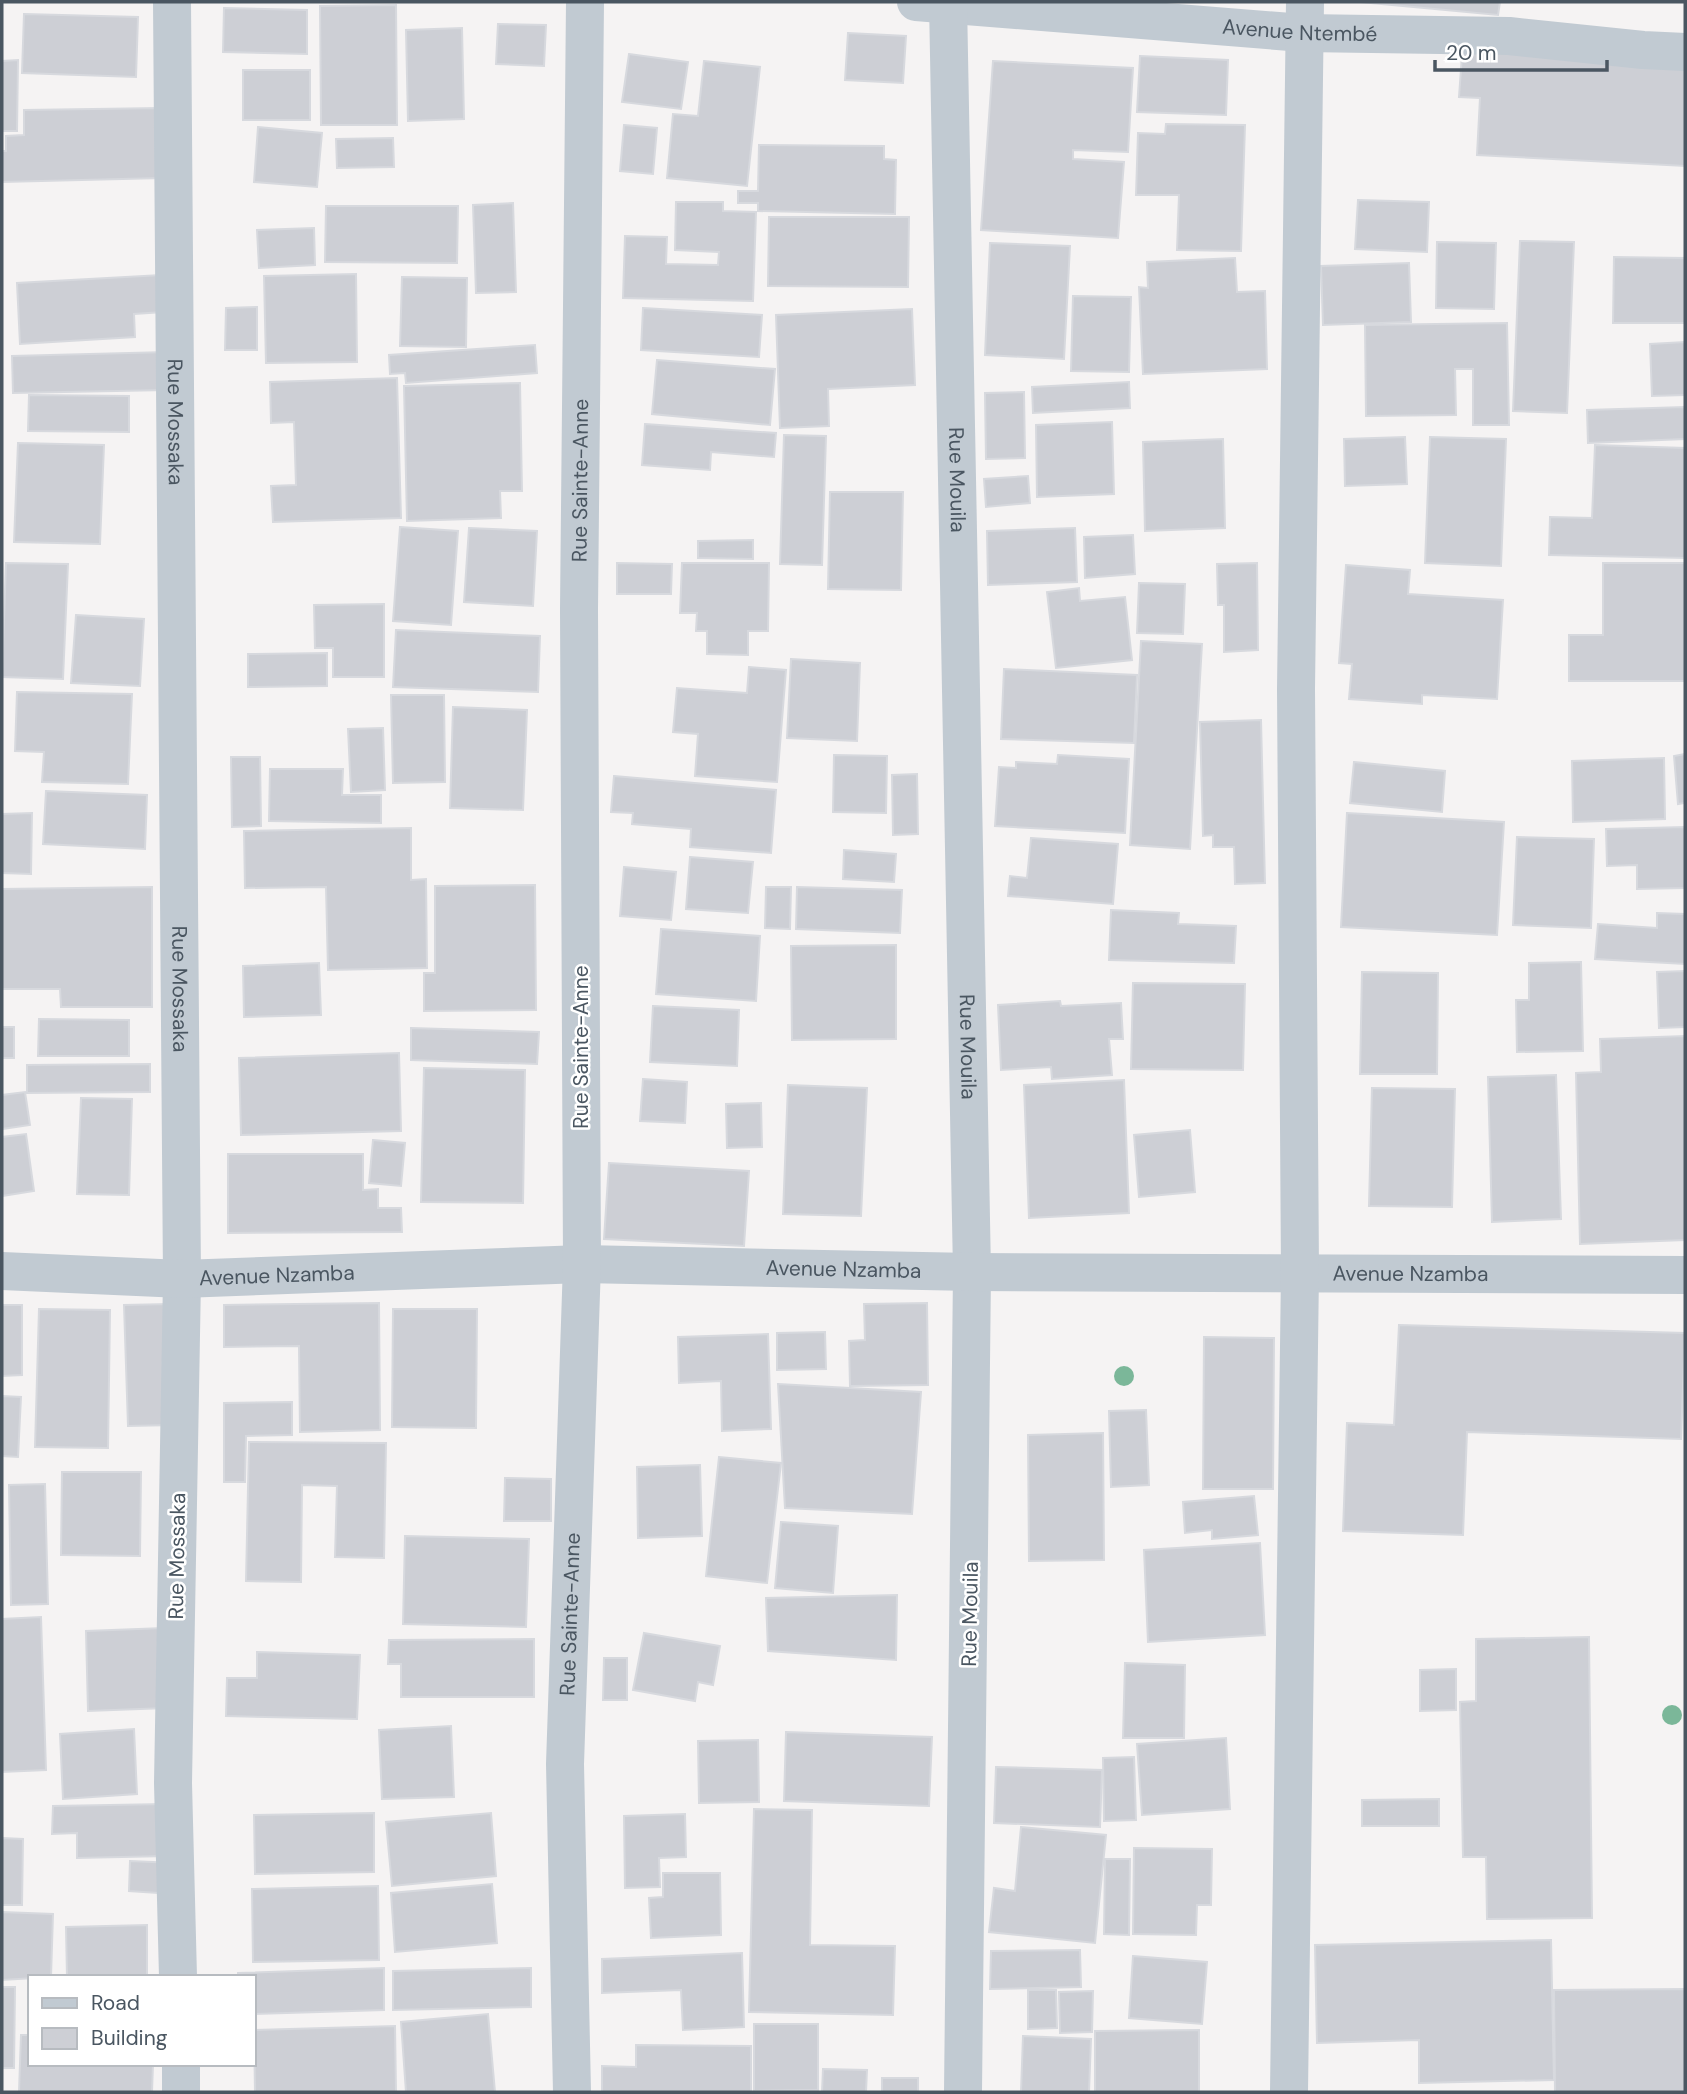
<svg xmlns="http://www.w3.org/2000/svg" width="1687" height="2094" font-family="'DM Sans',sans-serif">
<style>
.building{fill:#cdcfd5;stroke:#d7d9de;stroke-width:2}
.lines{fill:none;stroke-linecap:round;stroke-linejoin:round}
.minor{stroke:#c1cad2;stroke-width:38}
.tree{fill:#7bb799}
.labels{text-anchor:middle;stroke-width:5;stroke-linejoin:round;paint-order:stroke}
.street-label{font-size:21px;fill:#4a5661;stroke:#fff}
</style>
<rect width="100%" height="100%" fill="#f5f3f3"/>
<g class="building">
<polygon points="1360,2 1500,2 1498,15"/>
<polygon points="396,5 397,125 321,125 320,6"/>
<polygon points="224,8 307,10 307,54 223,52"/>
<polygon points="24,14 138,17 136,77 22,73"/>
<polygon points="498,24 546,25 544,66 496,64"/>
<polygon points="462,28 464,119 408,121 406,30"/>
<polygon points="848,33 906,36 903,83 845,80"/>
<polygon points="1463,41 1685,61 1685,166 1477,155 1480,98 1459,97"/>
<polygon points="629,54 688,62 681,109 622,102"/>
<polygon points="1140,56 1228,60 1226,115 1137,112"/>
<polygon points="18,60 17,131 2,131 2,61"/>
<polygon points="704,61 760,67 747,186 667,178 673,114 698,116"/>
<polygon points="993,61 1133,68 1128,152 1073,150 1073,159 1124,162 1118,238 981,230"/>
<rect x="243" y="70" width="67" height="50"/>
<polygon points="161,108 162,178 2,182 2,151 6,151 6,136 24,135 24,110"/>
<polygon points="1166,124 1245,125 1241,251 1177,250 1179,195 1136,195 1138,133 1165,134"/>
<polygon points="624,125 657,128 653,174 620,171"/>
<polygon points="258,127 322,133 317,187 254,182"/>
<polygon points="393,138 394,167 337,168 336,139"/>
<polygon points="759,145 884,146 884,159 896,160 895,214 758,211 758,203 738,203 738,191 758,191"/>
<polygon points="1358,200 1429,202 1427,252 1355,249"/>
<polygon points="676,202 723,202 723,211 756,212 753,301 623,298 625,236 667,237 666,264 718,265 719,252 675,250"/>
<polygon points="513,203 516,292 476,293 473,205"/>
<polygon points="326,206 458,206 457,263 325,262"/>
<polygon points="769,217 909,217 908,287 768,286"/>
<polygon points="314,228 315,265 259,268 257,230"/>
<polygon points="1520,241 1574,242 1567,413 1513,411"/>
<polygon points="1437,242 1496,243 1494,309 1436,308"/>
<polygon points="990,243 1070,246 1064,359 985,355"/>
<polygon points="1614,257 1685,258 1685,323 1613,323"/>
<polygon points="1235,258 1237,292 1265,291 1267,369 1143,374 1139,287 1148,288 1147,262"/>
<polygon points="1409,263 1411,322 1323,325 1321,266"/>
<polygon points="356,274 357,362 266,363 264,276"/>
<polygon points="161,275 163,312 134,314 135,337 20,344 17,283"/>
<polygon points="402,277 467,278 466,347 400,346"/>
<polygon points="1073,296 1131,297 1129,372 1071,371"/>
<polygon points="257,307 257,350 225,350 226,308"/>
<polygon points="643,308 762,315 759,357 641,350"/>
<polygon points="912,309 915,385 828,389 829,426 780,428 776,315"/>
<polygon points="1507,323 1509,425 1473,425 1473,369 1455,369 1456,415 1366,416 1365,325"/>
<polygon points="1685,342 1685,395 1652,396 1650,344"/>
<polygon points="535,345 537,373 406,383 405,373 390,374 389,355"/>
<polygon points="167,352 167,390 13,393 12,356"/>
<polygon points="657,360 775,369 770,425 652,414"/>
<polygon points="397,378 401,518 273,522 271,486 296,485 294,422 271,423 270,382"/>
<polygon points="1129,382 1130,408 1033,413 1032,387"/>
<polygon points="520,383 522,491 500,491 501,518 407,521 404,386"/>
<polygon points="1024,392 1025,458 986,459 985,393"/>
<polygon points="29,395 129,396 129,432 28,431"/>
<polygon points="1685,407 1685,439 1588,443 1587,410"/>
<polygon points="1112,422 1114,494 1037,497 1036,425"/>
<polygon points="645,424 776,433 774,457 711,452 710,470 642,465"/>
<polygon points="784,435 826,436 822,565 780,564"/>
<polygon points="1405,437 1407,484 1345,486 1344,439"/>
<polygon points="1430,437 1506,439 1501,566 1425,563"/>
<polygon points="1223,439 1225,528 1145,531 1143,442"/>
<polygon points="18,443 104,445 100,544 14,542"/>
<polygon points="1595,445 1685,448 1685,558 1549,555 1550,517 1592,518"/>
<polygon points="1028,476 1030,503 986,507 984,479"/>
<polygon points="830,492 903,492 901,590 828,589"/>
<polygon points="400,527 458,531 451,625 393,621"/>
<polygon points="469,528 537,531 533,606 464,602"/>
<polygon points="1075,528 1077,582 988,585 987,531"/>
<polygon points="1133,535 1135,574 1085,578 1084,537"/>
<polygon points="753,540 753,559 698,558 698,541"/>
<polygon points="6,563 68,564 63,679 2,677"/>
<polygon points="617,563 672,564 671,594 617,594"/>
<polygon points="682,563 769,563 768,631 748,631 748,655 707,654 707,631 696,631 697,613 680,613"/>
<polygon points="1257,563 1258,650 1224,652 1224,605 1218,605 1217,564"/>
<polygon points="1603,563 1685,563 1685,681 1569,681 1569,635 1603,635"/>
<polygon points="1346,565 1410,570 1408,594 1503,600 1497,699 1422,695 1422,704 1349,699 1352,664 1339,663"/>
<polygon points="1139,583 1185,584 1183,634 1137,633"/>
<polygon points="1079,588 1080,601 1125,597 1132,660 1056,668 1047,592"/>
<polygon points="384,604 384,677 333,677 333,648 315,648 314,605"/>
<polygon points="76,615 144,619 140,686 71,683"/>
<polygon points="396,630 540,636 538,692 393,687"/>
<polygon points="1141,641 1202,644 1190,849 1130,845"/>
<polygon points="327,653 327,686 248,687 248,654"/>
<polygon points="791,659 860,663 857,741 787,738"/>
<polygon points="749,667 786,670 777,782 695,776 698,734 673,732 677,688 747,693"/>
<polygon points="1004,669 1137,675 1134,743 1001,739"/>
<polygon points="17,692 132,694 128,784 42,782 44,752 15,751"/>
<polygon points="391,695 444,695 445,782 393,783"/>
<polygon points="453,707 527,710 523,810 450,808"/>
<polygon points="1261,720 1265,883 1235,884 1234,847 1213,847 1213,835 1203,836 1200,722"/>
<polygon points="383,728 385,790 351,792 348,729"/>
<polygon points="1685,754 1685,803 1678,804 1674,756"/>
<polygon points="834,755 887,756 886,813 833,812"/>
<polygon points="1058,755 1129,759 1125,833 995,826 999,767 1016,768 1016,762 1057,764"/>
<polygon points="231,757 260,757 261,826 232,827"/>
<polygon points="1664,758 1665,819 1573,822 1572,761"/>
<polygon points="1354,762 1445,771 1442,812 1350,803"/>
<polygon points="270,769 343,769 342,795 381,795 381,823 269,821"/>
<polygon points="917,774 918,834 893,835 892,775"/>
<polygon points="614,776 776,790 771,853 690,847 691,829 632,824 633,813 611,812"/>
<polygon points="46,791 147,795 145,849 43,844"/>
<polygon points="32,813 31,874 2,873 2,814"/>
<polygon points="1347,813 1504,822 1497,935 1341,927"/>
<polygon points="1685,827 1685,888 1637,889 1637,865 1607,866 1606,829"/>
<polygon points="411,828 411,880 426,879 427,968 328,970 326,887 245,888 244,831"/>
<polygon points="1517,837 1594,839 1591,928 1513,925"/>
<polygon points="1031,838 1118,844 1113,904 1008,896 1010,876 1027,878"/>
<polygon points="844,850 896,854 894,882 843,879"/>
<polygon points="690,857 753,862 748,913 686,909"/>
<polygon points="624,867 676,872 671,920 620,916"/>
<polygon points="535,885 536,1010 424,1011 424,973 435,973 435,886"/>
<polygon points="152,887 152,1007 61,1007 60,989 2,989 2,889"/>
<polygon points="766,887 791,887 790,929 765,928"/>
<polygon points="797,887 902,890 900,933 796,929"/>
<polygon points="1111,910 1179,913 1178,924 1236,926 1234,963 1109,960"/>
<polygon points="1657,913 1685,914 1685,964 1595,959 1598,924 1657,928"/>
<polygon points="661,929 760,936 756,1001 656,994"/>
<polygon points="896,945 896,1039 792,1040 791,946"/>
<polygon points="1581,962 1583,1051 1517,1052 1516,1000 1529,1000 1529,963"/>
<polygon points="319,963 321,1015 244,1017 243,966"/>
<polygon points="1685,971 1685,1027 1659,1028 1657,972"/>
<polygon points="1362,972 1438,973 1437,1074 1360,1074"/>
<polygon points="1133,983 1245,984 1243,1070 1131,1069"/>
<polygon points="1060,1001 1061,1006 1121,1003 1123,1039 1109,1039 1112,1075 1052,1079 1051,1067 1001,1070 998,1005"/>
<polygon points="653,1006 739,1010 737,1066 650,1062"/>
<polygon points="39,1019 129,1020 129,1056 38,1056"/>
<rect x="2" y="1027" width="12" height="31"/>
<polygon points="411,1028 539,1032 537,1064 411,1060"/>
<polygon points="1685,1036 1685,1240 1580,1244 1576,1073 1601,1072 1600,1039"/>
<polygon points="399,1053 401,1131 241,1135 239,1058"/>
<polygon points="150,1064 150,1092 27,1093 27,1065"/>
<polygon points="424,1068 525,1070 523,1203 421,1202"/>
<polygon points="1556,1075 1561,1219 1492,1222 1488,1077"/>
<polygon points="643,1079 687,1082 685,1123 640,1121"/>
<polygon points="1124,1080 1129,1213 1029,1218 1024,1085"/>
<polygon points="788,1085 867,1088 861,1216 783,1214"/>
<polygon points="1372,1088 1455,1089 1452,1207 1369,1206"/>
<polygon points="25,1092 30,1125 2,1129 2,1095"/>
<polygon points="81,1098 132,1099 129,1195 77,1194"/>
<polygon points="761,1103 762,1147 727,1148 726,1104"/>
<polygon points="1190,1130 1195,1192 1139,1197 1134,1135"/>
<polygon points="26,1134 34,1191 2,1196 2,1137"/>
<polygon points="373,1140 405,1143 401,1186 369,1183"/>
<polygon points="228,1154 363,1154 363,1190 378,1189 378,1208 401,1208 402,1232 228,1233"/>
<polygon points="609,1163 749,1171 744,1246 604,1239"/>
<polygon points="379,1303 380,1430 300,1432 299,1346 224,1347 224,1305"/>
<polygon points="927,1303 928,1385 850,1386 849,1341 865,1340 864,1304"/>
<polygon points="170,1304 174,1425 128,1426 124,1305"/>
<polygon points="2,1305 22,1305 22,1375 2,1376"/>
<polygon points="39,1309 110,1310 108,1448 35,1447"/>
<polygon points="393,1309 477,1309 476,1428 392,1427"/>
<polygon points="1399,1325 1685,1333 1681,1439 1467,1432 1463,1535 1343,1531 1347,1423 1394,1425"/>
<polygon points="825,1332 826,1369 777,1370 777,1333"/>
<polygon points="768,1334 771,1429 722,1431 721,1381 679,1383 678,1337"/>
<polygon points="1204,1337 1274,1338 1273,1489 1203,1489"/>
<polygon points="778,1384 921,1392 912,1514 785,1508"/>
<polygon points="2,1396 21,1397 18,1457 2,1456"/>
<polygon points="292,1402 292,1435 246,1436 245,1482 224,1482 224,1403"/>
<polygon points="1146,1410 1149,1485 1111,1487 1109,1411"/>
<polygon points="1103,1433 1104,1560 1029,1561 1028,1435"/>
<polygon points="249,1442 386,1443 384,1558 335,1557 337,1486 302,1485 301,1582 246,1581"/>
<polygon points="719,1457 781,1463 767,1583 706,1576"/>
<polygon points="700,1465 702,1536 638,1538 637,1467"/>
<polygon points="62,1472 141,1472 140,1556 61,1555"/>
<polygon points="505,1478 551,1479 551,1521 504,1521"/>
<polygon points="45,1484 48,1604 11,1605 9,1485"/>
<polygon points="1254,1496 1258,1535 1212,1539 1212,1530 1185,1533 1183,1502"/>
<polygon points="781,1522 838,1526 833,1593 775,1588"/>
<polygon points="405,1536 529,1539 526,1627 403,1624"/>
<polygon points="1260,1543 1265,1635 1148,1642 1144,1550"/>
<polygon points="897,1595 896,1660 768,1651 766,1598"/>
<polygon points="41,1617 46,1770 2,1772 2,1619"/>
<polygon points="164,1628 166,1708 88,1711 86,1631"/>
<polygon points="644,1633 720,1646 713,1685 698,1682 695,1701 633,1690"/>
<polygon points="1589,1637 1592,1918 1487,1919 1486,1857 1463,1857 1460,1702 1476,1701 1476,1639"/>
<polygon points="534,1639 534,1697 401,1697 401,1664 388,1664 389,1640"/>
<polygon points="257,1652 360,1655 357,1719 226,1716 227,1678 257,1678"/>
<polygon points="604,1658 627,1658 627,1700 603,1700"/>
<polygon points="1125,1663 1185,1665 1184,1738 1123,1738"/>
<polygon points="1456,1669 1456,1710 1420,1711 1420,1670"/>
<polygon points="451,1726 454,1797 382,1799 379,1730"/>
<polygon points="134,1729 137,1794 63,1799 60,1734"/>
<polygon points="786,1732 932,1737 929,1806 784,1801"/>
<polygon points="1226,1738 1230,1809 1142,1815 1137,1744"/>
<polygon points="758,1740 759,1802 699,1803 698,1741"/>
<polygon points="1134,1757 1136,1820 1104,1821 1103,1758"/>
<polygon points="996,1767 1102,1770 1100,1827 994,1823"/>
<polygon points="1439,1799 1439,1826 1362,1826 1362,1800"/>
<polygon points="166,1804 167,1856 77,1858 77,1833 52,1834 53,1806"/>
<polygon points="754,1809 812,1810 810,1945 895,1946 893,2015 749,2012"/>
<polygon points="374,1813 374,1872 255,1874 254,1815"/>
<polygon points="491,1813 496,1876 392,1886 386,1822"/>
<polygon points="685,1814 686,1857 659,1858 660,1887 625,1888 624,1816"/>
<polygon points="1021,1827 1106,1835 1095,1943 989,1932 994,1888 1015,1891"/>
<polygon points="2,1838 23,1839 22,1905 2,1905"/>
<polygon points="1134,1848 1212,1849 1211,1905 1197,1905 1196,1935 1133,1934"/>
<polygon points="1105,1859 1130,1859 1129,1935 1104,1934"/>
<polygon points="130,1861 175,1863 173,1894 129,1891"/>
<polygon points="663,1873 720,1873 721,1935 651,1938 649,1898 663,1897"/>
<polygon points="492,1884 497,1943 395,1952 391,1893"/>
<polygon points="378,1886 379,1960 253,1962 252,1889"/>
<polygon points="2,1912 53,1914 51,1977 2,1980"/>
<polygon points="147,1925 147,1977 67,1977 66,1927"/>
<polygon points="1551,1940 1554,2080 1419,2083 1419,2040 1317,2043 1315,1945"/>
<polygon points="1080,1950 1081,1987 990,1989 991,1951"/>
<polygon points="742,1953 744,2027 683,2030 681,1990 602,1993 602,1959"/>
<polygon points="1133,1956 1207,1962 1202,2024 1129,2018"/>
<polygon points="384,1968 384,2010 254,2014 254,1977 238,1977 238,1973"/>
<polygon points="531,1968 531,2007 393,2010 393,1971"/>
<polygon points="2,1987 15,1987 14,2068 2,2068"/>
<polygon points="1685,1989 1685,2092 1555,2092 1554,1990"/>
<polygon points="1028,1990 1056,1990 1057,2028 1028,2029"/>
<polygon points="1093,1991 1092,2032 1060,2033 1059,1992"/>
<polygon points="488,2014 495,2092 406,2092 401,2022"/>
<polygon points="754,2024 818,2024 818,2090 754,2091"/>
<polygon points="395,2026 396,2092 255,2092 254,2030"/>
<polygon points="1199,2030 1199,2092 1095,2092 1095,2031"/>
<polygon points="21,2035 30,2035 30,2064 153,2064 152,2092 19,2092"/>
<polygon points="1023,2036 1091,2039 1089,2092 1021,2092"/>
<polygon points="636,2045 751,2046 751,2092 602,2092 602,2066 636,2067"/>
<polygon points="823,2069 867,2070 866,2092 822,2092"/>
<rect x="882" y="2078" width="36" height="14"/>
</g>
<g class="lines">
<g class="minor">
<path id="s1" d="M172,2L182,1279L173,1783L178,1977"/>
<path id="s2" d="M916,2L1303,33L1509,36L1643,50L1685,52"/>
<path id="s3" d="M948,2L972,1272L963,2092"/>
<path id="s4" d="M2,1271L182,1279L582,1264L972,1272L1685,1275"/>
<polyline points="181,2064 181,2092"/>
<path id="s5" d="M572,2092L565,1764L582,1264L579,610L585,2"/>
<polyline points="1289,2092 1300,1272 1296,689 1305,2"/>
</g>
</g>
<g class="tree">
<circle cx="1124" cy="1376" r="10"/>
<circle cx="1672" cy="1715" r="10"/>
</g>
<g class="labels">
<g class="street-label">
<text dy="7" stroke="none"><textPath href="#s2" startOffset="385">Avenue Ntembé</textPath></text>
<text dy="7" stroke="none"><textPath href="#s1" startOffset="420">Rue Mossaka</textPath></text>
<text dy="7" stroke="none"><textPath href="#s5" startOffset="1612">Rue Sainte-Anne</textPath></text>
<text dy="7" stroke="none"><textPath href="#s3" startOffset="478">Rue Mouila</textPath></text>
<text dy="7" stroke="none"><textPath href="#s1" startOffset="987">Rue Mossaka</textPath></text>
<text transform="translate(581 1047) rotate(-90)" y="7">Rue Sainte-Anne</text>
<text dy="7" stroke="none"><textPath href="#s3" startOffset="1045">Rue Mouila</textPath></text>
<text dy="7" stroke="none"><textPath href="#s4" startOffset="842">Avenue Nzamba</textPath></text>
<text dy="7" stroke="none"><textPath href="#s4" startOffset="1409">Avenue Nzamba</textPath></text>
<text dy="7" stroke="none"><textPath href="#s4" startOffset="275">Avenue Nzamba</textPath></text>
<text transform="translate(177 1556) rotate(-89)" y="7">Rue Mossaka</text>
<text dy="7" stroke="none"><textPath href="#s5" startOffset="478">Rue Sainte-Anne</textPath></text>
<text transform="translate(970 1614) rotate(-89)" y="7">Rue Mouila</text>
</g>
</g>
<rect width="1687" height="2094" fill="none" stroke="#4a5661" stroke-width="7"/>
<rect x="28" y="1975" width="228" height="91" fill="#ffffff" stroke="#b7bbc0" stroke-width="2"/>
<rect x="42" y="1998" width="35" height="10" fill="#c1cad2" stroke="#b7bbc0" stroke-width="2"/>
<text x="91" y="2010" font-size="21" fill="#4a5661">Road</text>
<rect x="42" y="2028" width="35" height="21" fill="#cdcfd5" stroke="#b7bbc0" stroke-width="2"/>
<text x="91" y="2045" font-size="21" fill="#4a5661">Building</text>
<path d="M1435 60v10h172v-10" fill="none" stroke="#4a5661" stroke-width="3.5"/>
<text x="1446" y="60" font-size="21" fill="#4a5661" stroke="#ffffff" stroke-width="5" paint-order="stroke">20 m</text>
</svg>
